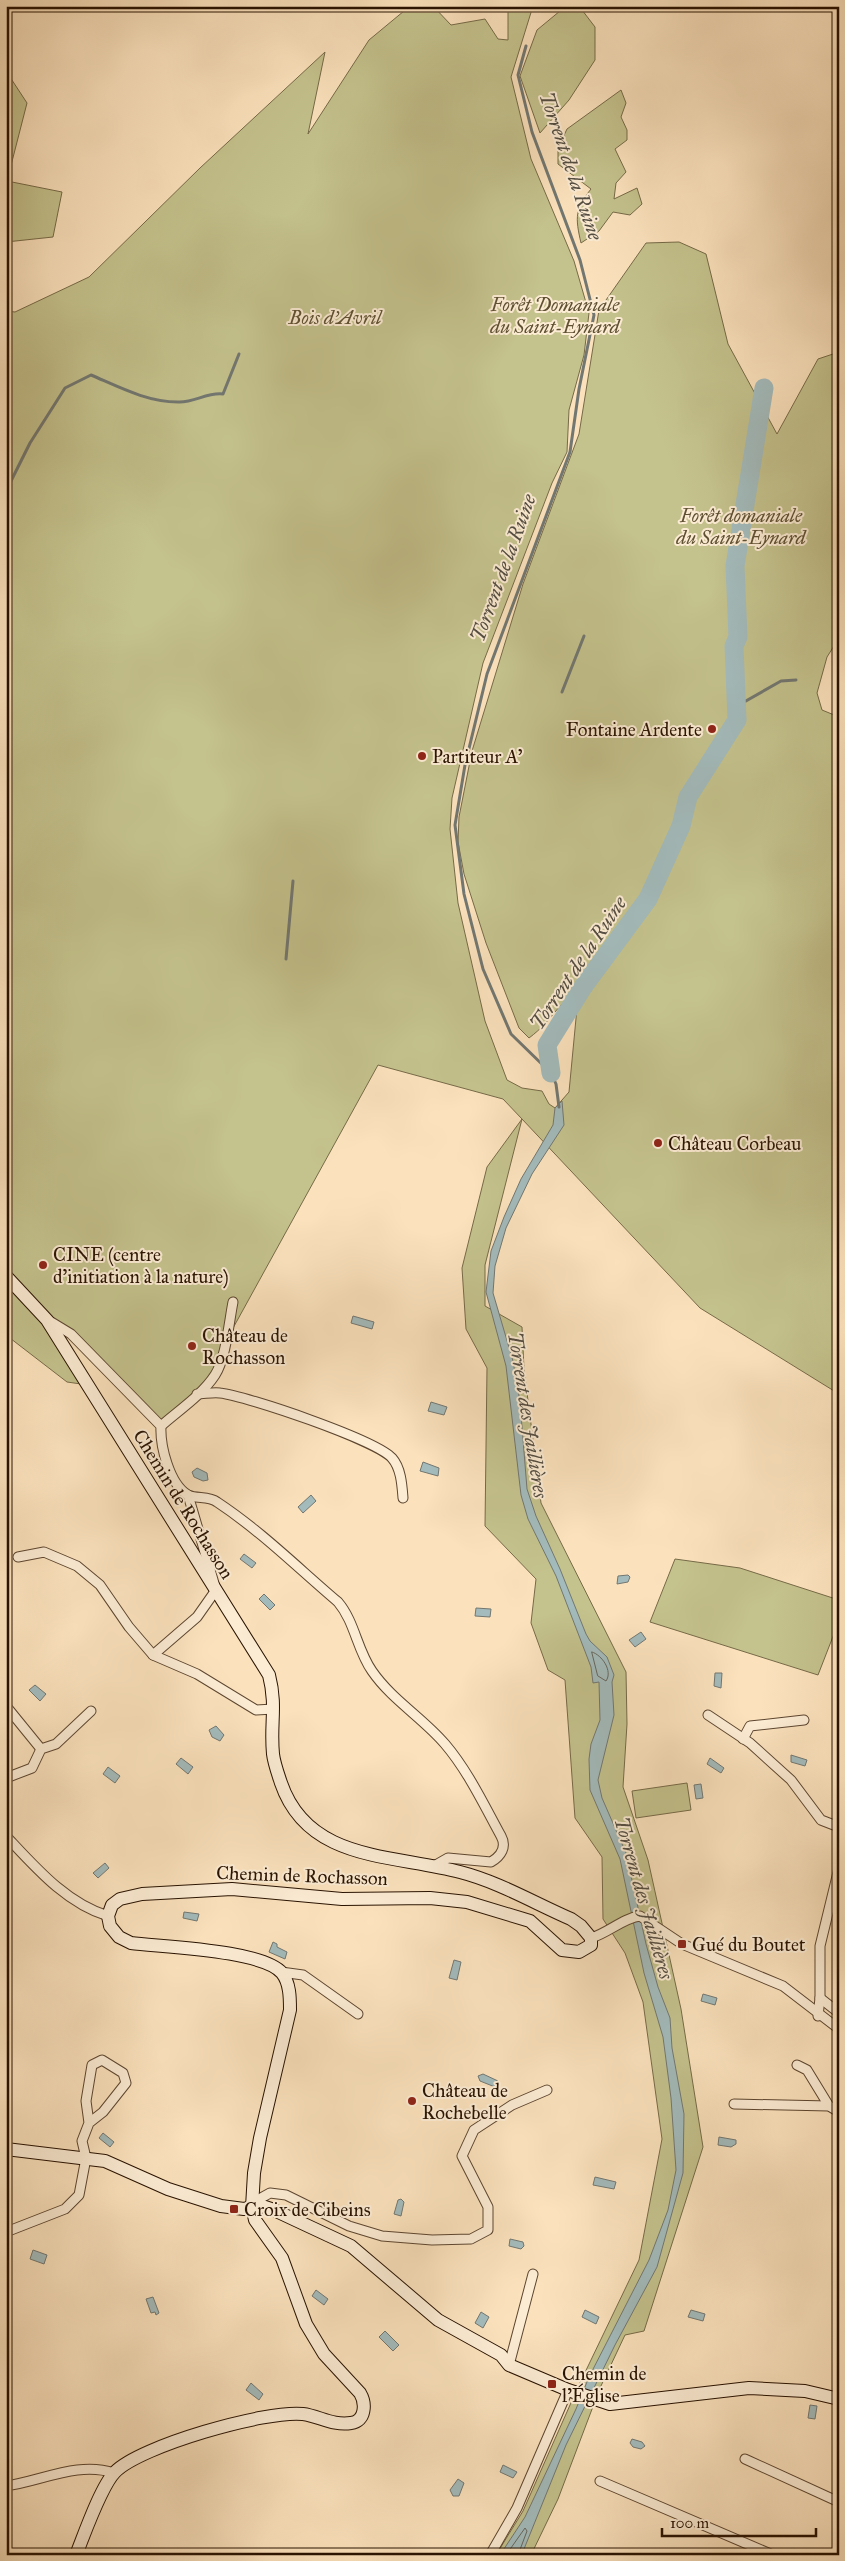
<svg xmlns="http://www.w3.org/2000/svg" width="845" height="2561" font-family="'IM FELL Great Primer',serif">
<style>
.green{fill:#c4c28d;stroke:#766a47}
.water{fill:#a3bbbc;stroke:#727771}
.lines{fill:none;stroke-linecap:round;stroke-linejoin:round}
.shore{stroke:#66665e;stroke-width:1}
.stream{stroke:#727771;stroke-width:3}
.river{stroke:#a3bbbc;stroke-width:19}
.street-casing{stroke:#5d4630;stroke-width:11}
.secondary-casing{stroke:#281201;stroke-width:14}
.street{stroke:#fcecd4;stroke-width:9}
.secondary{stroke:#fcecd4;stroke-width:12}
.poi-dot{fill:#8f2418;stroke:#fcecd4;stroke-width:2}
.labels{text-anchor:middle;stroke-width:4;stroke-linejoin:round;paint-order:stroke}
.park-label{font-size:19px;font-style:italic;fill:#5f5032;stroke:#fcecd4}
.poi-label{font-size:19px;fill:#281201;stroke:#fcecd4;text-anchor:start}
.street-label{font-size:19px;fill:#281201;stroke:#fcecd4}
.water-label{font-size:20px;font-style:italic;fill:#534d42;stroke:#fcecd4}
</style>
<rect width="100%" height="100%" fill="#fbe2bd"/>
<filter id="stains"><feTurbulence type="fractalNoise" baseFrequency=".004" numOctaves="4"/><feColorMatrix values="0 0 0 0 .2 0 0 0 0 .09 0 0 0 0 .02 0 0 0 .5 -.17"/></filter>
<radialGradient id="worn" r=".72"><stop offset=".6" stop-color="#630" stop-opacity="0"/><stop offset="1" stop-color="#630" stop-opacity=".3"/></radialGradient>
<g class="green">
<path d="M410,6H433L451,25L485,19L498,39L508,40V6H533L511,77L531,159L574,261L589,313L584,355L569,410L567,452L552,483L483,663L452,798L450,829L458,903L485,1021L507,1080L522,1088L542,1091L549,1104L555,1108L569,1092L577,1008L591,984C559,997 555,1019 529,1038L519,1028L486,943L464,874L458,842L459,817L472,751L523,584L579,434L599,310L646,243L679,242L706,254L728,344L777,434L818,359L839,352V638L827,657L817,693L822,710L839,717V1394L700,1308L522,1119L485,1265V1306L522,1327L524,1369L541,1503L626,1672L627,1724L623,1787L648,1860L681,2009L703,2147L644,2331L625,2335L600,2388L558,2499L531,2555H496L523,2511L578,2387L639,2260L662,2139L643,2002L625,1953L603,1919L602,1857L575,1818L565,1680L548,1670L531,1623L536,1579L485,1526L487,1368L466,1329L462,1268L487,1167L522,1119L503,1099L378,1065L227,1339L216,1374L161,1426L108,1371L49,1321L88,1385L67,1382L6,1335V311L15,312L89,277L200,168L325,52L308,134L369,40Z"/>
<polygon points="566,6 579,6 595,27 595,60 569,100 540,133 520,76 537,30"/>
<polygon points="6,71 27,103 7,181 62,192 53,237 6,242"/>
<path d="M621,90L626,103L621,117L627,130V140L615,149L626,172L616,183L614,199L637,188L642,204L630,215L613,212L599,231L581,243C575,217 575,209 591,189L558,164V148L567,129Z"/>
<polygon points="675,1559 740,1568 839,1600 839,1621 818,1675 650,1622"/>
<polygon points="687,1783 691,1810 636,1818 632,1791"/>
</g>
<g class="water">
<polygon points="562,1101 564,1125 532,1174 506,1228 495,1266 493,1293 513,1361 520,1402 527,1489 536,1516 560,1569 586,1634 590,1641 607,1657 614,1675 612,1682 614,1715 598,1780 602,1798 626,1853 646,1944 658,1987 670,2018 672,2048 684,2114 683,2173 657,2267 615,2345 566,2445 522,2554 500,2555 525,2517 576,2409 589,2377 649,2260 668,2210 676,2170 671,2098 663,2037 644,1973 620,1859 590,1790 589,1759 591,1744 600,1720 599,1682 593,1683 591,1667 556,1576 528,1519 521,1495 506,1366 486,1292 491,1251 504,1217 521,1179 553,1125 555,1108"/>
<polygon points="353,1316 374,1322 372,1329 351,1323"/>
<polygon points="431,1402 447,1407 444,1415 428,1411"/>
<polygon points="423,1462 439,1468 438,1476 420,1471"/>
<polygon points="197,1468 207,1473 208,1480 203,1481 194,1477 192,1472"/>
<polygon points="311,1495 316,1501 303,1513 298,1507"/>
<polygon points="244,1554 256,1563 252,1568 240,1559"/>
<polygon points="628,1575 630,1577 628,1582 617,1584 618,1576"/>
<polygon points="264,1594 275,1605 270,1610 259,1599"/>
<polygon points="476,1608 491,1609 490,1617 475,1616"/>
<polygon points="641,1632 646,1639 635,1647 629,1640"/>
<polygon points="715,1673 722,1673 721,1688 714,1686"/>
<polygon points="35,1685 46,1694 40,1701 29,1690"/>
<polygon points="216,1726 224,1735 220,1741 212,1737 209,1730"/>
<polygon points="791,1755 807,1760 805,1766 791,1762"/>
<polygon points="181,1758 193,1767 188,1774 176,1764"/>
<polygon points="710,1758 724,1768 721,1773 707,1764"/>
<polygon points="108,1767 120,1776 115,1783 103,1774"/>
<polygon points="701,1784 703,1798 696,1799 694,1785"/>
<polygon points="105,1863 109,1868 98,1878 93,1873"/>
<polygon points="184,1912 199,1914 197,1921 183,1918"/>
<polygon points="273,1942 277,1944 277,1947 287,1952 285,1959 269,1952"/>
<polygon points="454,1960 461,1962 457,1980 449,1978"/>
<polygon points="703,1994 717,1998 715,2005 701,2001"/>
<polygon points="483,2074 498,2081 495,2087 480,2081 478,2076"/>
<polygon points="103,2133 114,2142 110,2147 99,2138"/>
<polygon points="719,2137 736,2140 736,2144 731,2147 718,2145"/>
<polygon points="595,2177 616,2182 614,2189 593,2185"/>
<polygon points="401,2199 404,2202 401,2216 394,2214 398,2200"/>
<polygon points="510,2239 523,2242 524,2246 521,2249 509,2246"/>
<polygon points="33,2250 47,2255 44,2264 30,2259"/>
<polygon points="316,2290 328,2299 324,2305 312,2296"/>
<polygon points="153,2297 159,2313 156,2315 155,2312 151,2313 146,2299"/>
<polygon points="585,2310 599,2317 596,2324 582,2317"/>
<polygon points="691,2310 705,2314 703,2321 688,2317"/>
<polygon points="481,2312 489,2317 483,2328 475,2323"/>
<polygon points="385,2331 399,2345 393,2351 379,2337"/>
<polygon points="251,2383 263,2394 259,2400 246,2390"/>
<polygon points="810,2405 817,2406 815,2419 808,2418"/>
<polygon points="632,2439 642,2442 645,2446 641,2449 633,2447 630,2443"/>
<polygon points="503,2465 517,2472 513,2478 500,2472"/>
<polygon points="458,2479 464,2483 459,2496 453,2496 450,2490"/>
</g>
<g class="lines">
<g class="shore">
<path d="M592,1652C602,1655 613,1671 606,1681L598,1676Z"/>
<polyline points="506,2555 525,2528 527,2531 518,2555"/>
</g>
<g class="stream">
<polyline points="526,46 518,75 532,132 580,260 594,315 579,389 570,452 487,674 465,765 455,825 464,894 483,969 511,1034 551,1073 556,1084 559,1107"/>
<path d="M6,491L30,443L65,388L91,375C119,387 147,402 178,402C194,403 207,392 223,394L239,354"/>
<polyline points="562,692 584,636"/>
<polyline points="737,706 781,681 796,680"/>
<polyline points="286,959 293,881"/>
</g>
<polyline class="river" points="551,1073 547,1045 583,987 648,899 681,826 688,797 737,720 734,646 738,637 735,566 764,388"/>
<g class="street-casing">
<g id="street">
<path d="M48,1320L71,1334L161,1426C160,1445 169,1484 188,1495C196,1499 209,1496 217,1502C261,1531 299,1569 338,1602C355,1622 357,1650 372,1671C392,1700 423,1718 445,1744C468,1771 484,1805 501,1836C507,1847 501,1856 491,1862L448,1858L434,1866"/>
<path d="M197,1394C204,1394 213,1392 220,1393C247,1396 376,1440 392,1458C401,1468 402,1485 403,1498"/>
<path d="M161,1426C179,1410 202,1395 215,1375C226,1358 229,1322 233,1302"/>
<polyline points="18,1557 44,1552 77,1566 100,1585 129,1627 153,1655 197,1674 256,1710 274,1709"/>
<polyline points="153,1655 197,1617 216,1590 188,1495"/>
<polyline points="6,1706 41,1749"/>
<polyline points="708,1715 750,1743 791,1780 821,1820 839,1827"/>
<polyline points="743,1739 750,1726 804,1720"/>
<polyline points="6,1778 32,1768 41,1749 56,1744 91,1711"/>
<path d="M6,1836C36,1868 66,1903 108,1916"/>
<path d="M591,1938C608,1933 623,1918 640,1916L682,1944L783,1986L839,2029"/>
<polyline points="281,1972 303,1975 358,2014"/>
<polyline points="820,1998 839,2013"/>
<polyline points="818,2016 820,1998 820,1946 839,1868"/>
<polyline points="797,2065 807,2070 829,2106"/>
<polyline points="734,2104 829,2106 839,2112"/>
<polyline points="252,2203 270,2193 286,2195 349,2226 382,2236 432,2240 471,2239 488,2230 488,2207 462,2156 474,2130 512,2105 547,2090"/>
<polyline points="6,2232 65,2209 79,2195 86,2158 82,2141 89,2123 103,2112 126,2083 123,2073 102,2060 92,2065 86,2101 89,2123"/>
<polyline points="509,2365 533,2274"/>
<polyline points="745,2459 839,2502"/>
<polyline points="600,2481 773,2555"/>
<path d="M6,2486C42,2481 78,2461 114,2473"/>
<polyline points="490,2555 517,2508 568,2390"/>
</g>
</g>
<g class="secondary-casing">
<g id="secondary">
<path d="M6,1276L47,1320L269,1675C277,1706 270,1724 273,1754C274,1763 278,1774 281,1783C308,1862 393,1854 460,1872C499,1882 534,1903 571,1919L581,1926L591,1938V1945L579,1952L562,1950L530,1921L467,1902L430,1898L342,1899L232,1889L142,1894L120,1899L112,1905L108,1916L110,1926L119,1937L131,1943C162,1947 263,1950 282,1973C290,1983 290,1998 290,2010L260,2138L254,2173L252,2207L255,2220L282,2258L306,2324L324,2354L360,2393C366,2403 366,2421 351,2423C333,2426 319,2416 303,2414C266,2410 140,2446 115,2472C101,2486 84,2535 76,2555"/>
<polyline points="6,2149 105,2161 168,2189 221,2206 244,2209 259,2205 274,2210 351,2246 438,2320 501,2355 509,2365 568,2390 610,2404 749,2388 805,2391 839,2399"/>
</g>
</g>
<use href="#street" class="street"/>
<use href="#secondary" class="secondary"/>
</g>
<g class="poi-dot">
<circle cx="712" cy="729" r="5"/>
<circle cx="422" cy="756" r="5"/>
<circle cx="658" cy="1143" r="5"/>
<circle cx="43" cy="1265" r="5"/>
<circle cx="192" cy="1346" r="5"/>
<rect x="677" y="1939" width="10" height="10" rx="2.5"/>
<circle cx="412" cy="2101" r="5"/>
<rect x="229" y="2204" width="10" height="10" rx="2.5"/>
<rect x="547" y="2379" width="10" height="10" rx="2.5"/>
</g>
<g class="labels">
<g class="park-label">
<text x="555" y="311">Forêt Domaniale<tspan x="555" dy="22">du Saint-Eynard</tspan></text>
<text x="335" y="324">Bois d'Avril</text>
<text x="741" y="522">Forêt domaniale<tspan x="741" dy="22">du Saint-Eynard</tspan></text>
</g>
<g class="poi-label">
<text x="702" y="736" text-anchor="end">Fontaine Ardente</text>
<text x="432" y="763">Partiteur A'</text>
<text x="668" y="1150">Château Corbeau</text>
<text x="53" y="1261">CINE (centre<tspan x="53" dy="22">d'initiation à la nature)</tspan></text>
<text x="202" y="1342">Château de<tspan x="202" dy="22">Rochasson</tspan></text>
<text x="692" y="1951">Gué du Boutet</text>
<text x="422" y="2097">Château de<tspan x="422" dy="22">Rochebelle</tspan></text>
<text x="244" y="2216">Croix de Cibeins</text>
<text x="562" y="2380">Chemin de<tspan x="562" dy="22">l'Église</tspan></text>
</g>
<g class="street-label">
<text transform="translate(184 1504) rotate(58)" y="7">Chemin de Rochasson</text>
<text transform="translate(302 1875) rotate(2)" y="7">Chemin de Rochasson</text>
</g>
<g class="water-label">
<text transform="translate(571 166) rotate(71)" y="7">Torrent de la Ruine</text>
<text transform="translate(503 568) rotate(-70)" y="7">Torrent de la Ruine</text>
<text transform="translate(578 963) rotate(-56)" y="7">Torrent de la Ruine</text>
<text transform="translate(528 1415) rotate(81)" y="7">Torrent des Jaillières</text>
<text transform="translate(644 1898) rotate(74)" y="7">Torrent des Jaillières</text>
</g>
</g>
<rect width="845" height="2561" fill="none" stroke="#fbe2bd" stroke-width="25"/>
<rect x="8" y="8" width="830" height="2546" fill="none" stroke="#281201" stroke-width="2.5"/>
<rect x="12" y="12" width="820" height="2536" fill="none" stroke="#281201"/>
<path d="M662 2528v8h154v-8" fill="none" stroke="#281201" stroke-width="2.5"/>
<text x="670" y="2528" font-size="15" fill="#281201" stroke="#fcecd4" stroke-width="4" paint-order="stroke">100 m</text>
<rect width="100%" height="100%" filter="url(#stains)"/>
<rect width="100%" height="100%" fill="url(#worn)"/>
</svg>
